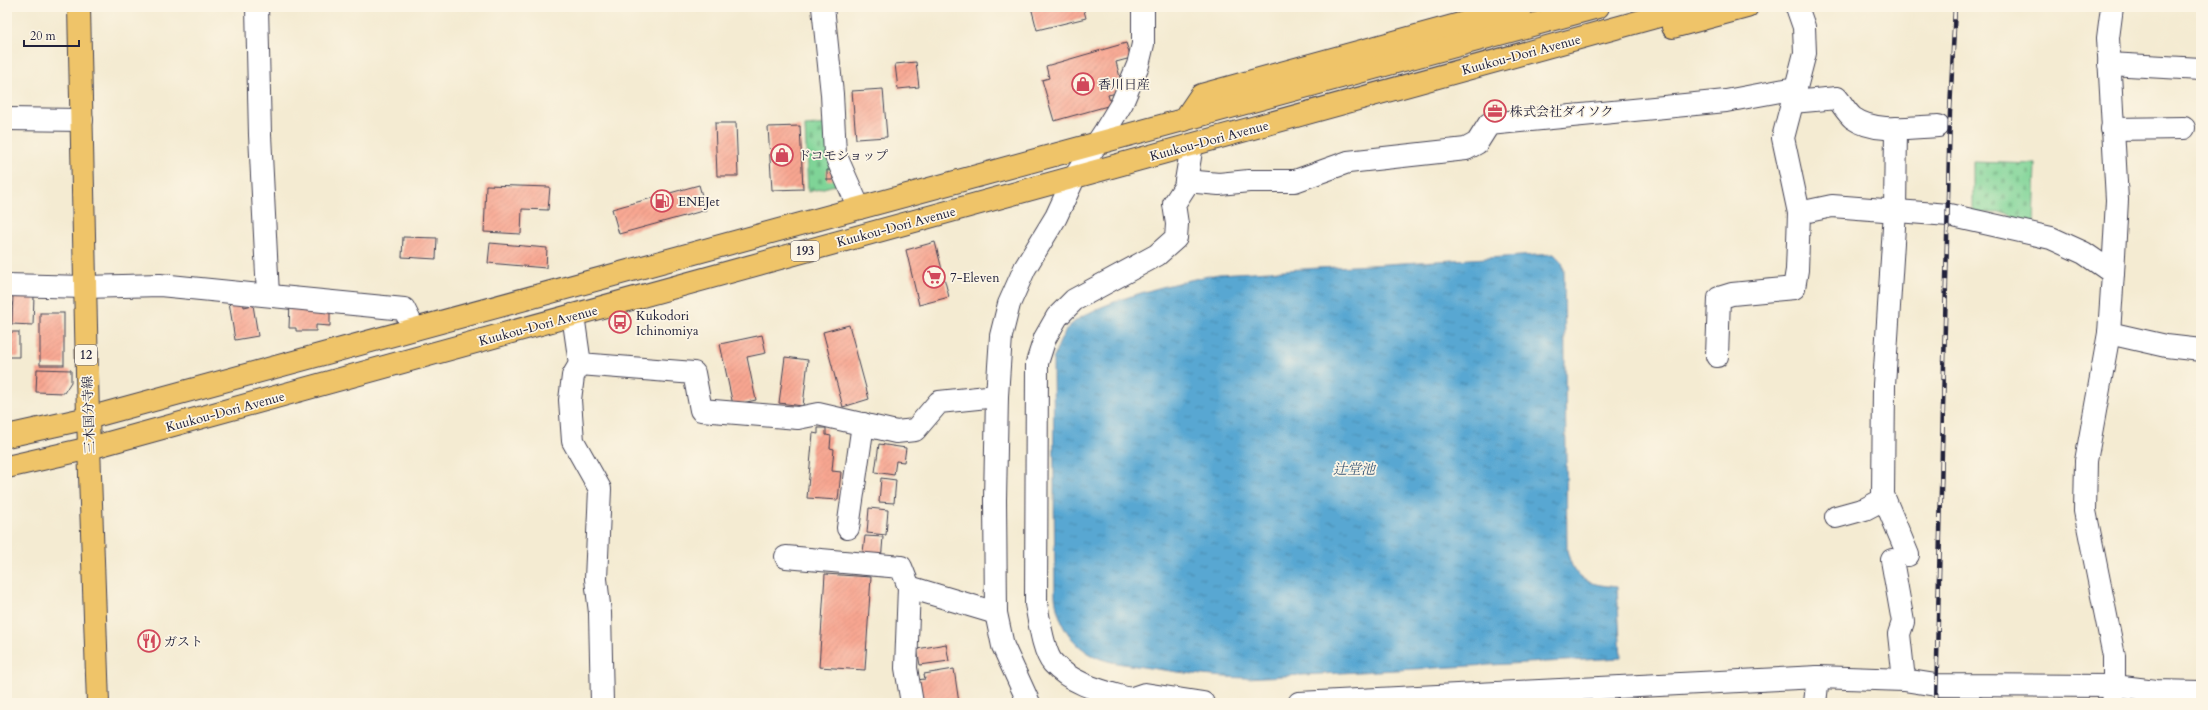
<svg xmlns="http://www.w3.org/2000/svg" width="2208" height="710" font-family="Cardo,'Noto Serif JP',serif">
<style>
.cemetery{fill:url(#cemetery-stones);stroke:#507b69}
.water{fill:url(#water-ripples);stroke:#3d6486}
.building{fill:url(#building-hatch)}
.lines{fill:none;stroke-linecap:round;stroke-linejoin:round}
.minor-casing{stroke:#424052;stroke-width:24}
.major-casing{stroke:#424052;stroke-width:24}
.highway-casing{stroke:#424052;stroke-width:24}
.minor{stroke:#fff;stroke-width:22}
.major{stroke:#efc469;stroke-width:22}
.highway{stroke:#efc469;stroke-width:22}
.rail-casing{stroke:#22223b;stroke-width:4.5}
.rail{stroke:#fcf5e5;stroke-width:3;stroke-dasharray:9;stroke-linecap:butt}
.labels{text-anchor:middle;stroke-width:3.5;stroke-linejoin:round;paint-order:stroke}
.shield{fill:#fcf5e5;stroke:#63616e;stroke-width:1}
.shield-label{font-size:12px;font-weight:bold;fill:#22223b}
.street-label{font-size:13px;fill:#22223b;stroke:#fcf5e5}
.poi-label{font-size:13px;fill:#22223b;stroke:#fcf5e5;text-anchor:start}
.water-label{font-size:14px;font-style:italic;fill:#385777;stroke:#fcf5e5}
</style>
<defs>
<pattern id="cemetery-stones" width="16" height="16" patternUnits="userSpaceOnUse"><rect width="16" height="16" fill="#7fd497"/><path d="M2 7V4a2 2 0 0 1 4 0v3zM10 15v-3a2 2 0 0 1 4 0v3z" fill="#6db683"/></pattern>
<pattern id="water-ripples" width="26" height="14" patternUnits="userSpaceOnUse"><rect width="26" height="14" fill="#58a7d2"/><path d="M2 4q2-2 4 0t4 0M15 11q2-2 4 0t4 0" fill="none" stroke="#4888ac"/></pattern>
<pattern id="building-hatch" width="6" height="6" patternUnits="userSpaceOnUse"><rect width="6" height="6" fill="#f8a691"/><path d="M-1 1l2-2M0 6l6-6M5 7l2-2" fill="none" stroke="#d48f7e"/></pattern>
</defs>
<rect width="100%" height="100%" fill="#fcf5e5"/>
<filter id="ink" filterUnits="userSpaceOnUse"><feTurbulence type="fractalNoise" baseFrequency=".025" numOctaves="2"/><feDisplacementMap in="SourceGraphic" scale="8" xChannelSelector="R" yChannelSelector="G"/><feConvolveMatrix kernelMatrix="1 2 1 2 8 2 1 2 1" color-interpolation-filters="sRGB"/></filter>
<filter id="wash" filterUnits="userSpaceOnUse"><feTurbulence type="fractalNoise" baseFrequency=".012" numOctaves="4" result="noise"/><feDisplacementMap in="SourceGraphic" scale="16" xChannelSelector="R" yChannelSelector="G"/><feGaussianBlur stdDeviation="0.9" result="paint"/><feColorMatrix in="noise" values="0 0 0 0 0 0 0 0 0 0 0 0 0 0 0 0 0 1.4 0 .05"/><feComposite in="paint" operator="in"/></filter>
<g filter="url(#wash)">
<rect width="100%" height="100%" fill="#f4ebd2"/>
<g class="cemetery">
<polygon points="828,124 839,184 808,192 805,126"/>
<polygon points="1973,162 2036,164 2034,227 2006,213 1973,213"/>
</g>
<path class="water" d="M1554,254L1562,262L1564,270L1567,550C1574,582 1588,584 1617,587L1621,658L1246,678C1211,677 1177,672 1143,667C1125,664 1103,663 1087,652C1067,638 1058,620 1055,596L1053,360C1057,349 1060,339 1067,329C1087,303 1185,280 1219,274Z"/>
<g id="blocks">
<g class="building">
<polygon points="1031,7 1083,7 1086,18 1037,30"/>
<polygon points="1126,43 1131,58 1116,62 1121,81 1114,83 1117,93 1108,95 1111,105 1054,121 1042,80 1049,78 1046,66"/>
<polygon points="916,62 919,87 898,89 895,64"/>
<polygon points="883,89 887,137 856,139 852,91"/>
<polygon points="715,123 736,123 738,176 717,176"/>
<polygon points="800,126 803,189 772,190 768,127"/>
<polygon points="827,170 832,170 833,180 827,180"/>
<polygon points="486,185 550,187 548,210 522,209 521,234 484,232"/>
<polygon points="699,185 706,210 619,234 612,209"/>
<polygon points="403,237 437,238 436,259 402,257"/>
<polygon points="935,242 949,297 919,305 906,250"/>
<polygon points="490,243 547,248 546,268 488,263"/>
<polygon points="13,295 34,296 33,325 12,324"/>
<polygon points="243,300 244,307 253,305 258,336 235,340 229,302"/>
<polygon points="290,302 330,302 330,326 316,325 316,331 296,331 296,328 289,328"/>
<rect x="40" y="313" width="24" height="52"/>
<polygon points="849,325 869,399 843,407 823,332"/>
<rect x="7" y="332" width="12" height="25"/>
<polygon points="762,335 766,353 747,357 756,400 733,405 720,344"/>
<polygon points="785,357 808,360 803,406 779,403"/>
<polygon points="37,369 71,370 71,382 64,393 36,392"/>
<polygon points="818,428 826,428 826,435 831,436 830,448 834,449 832,471 841,472 838,500 807,498 813,433 818,434"/>
<polygon points="879,444 906,448 904,462 896,461 894,475 875,472"/>
<polygon points="881,478 896,480 894,503 879,502"/>
<polygon points="869,508 888,510 886,535 867,533"/>
<polygon points="865,536 883,537 881,562 862,560"/>
<polygon points="825,574 871,577 865,670 819,667"/>
<polygon points="946,644 949,661 920,665 917,649"/>
<polygon points="954,669 959,703 921,703 916,680 925,679 924,674"/>
</g>
</g>
</g>
<g filter="url(#ink)">
<use href="#blocks" fill-opacity="0" stroke="#424052" stroke-width="1"/>
<g class="lines">
<g class="minor-casing">
<g id="minor">
<polyline points="257,7 260,135 268,295"/>
<polyline points="823,7 832,94 835,154 859,208"/>
<polyline points="2109,64 2201,69"/>
<path d="M1792,102L1837,98C1842,104 1847,113 1853,118C1875,134 1912,127 1938,126"/>
<polyline points="7,119 82,120"/>
<polyline points="1896,128 1895,211 1884,385 1883,495 1908,555"/>
<polyline points="2112,129 2184,128"/>
<polyline points="1186,181 1219,184 1249,181 1295,181 1348,162 1466,149 1477,143 1489,124 1726,101 1796,88"/>
<polyline points="1799,213 1832,206 1949,215 2051,238 2084,253 2113,273"/>
<polyline points="7,285 85,287 160,285 404,309 414,329"/>
<polyline points="573,315 580,364 694,373 701,410 798,418 818,414 896,432 915,430 939,402 997,396"/>
<polyline points="2109,333 2166,346 2201,350"/>
<polyline points="1717,356 1719,298 1732,294 1794,288 1797,270 1799,213 1783,138 1805,53 1804,27 1797,7"/>
<polyline points="580,364 573,376 570,400 573,441 600,489 596,579 600,613 602,703"/>
<polyline points="1836,517 1865,509 1884,499"/>
<polyline points="848,528 863,424"/>
<polyline points="786,557 901,567 909,587 906,668 912,703"/>
<polyline points="1892,560 1903,622 1899,634 1904,680"/>
<polyline points="909,587 996,613"/>
<polyline points="1130,699 1145,694 1203,703"/>
<polyline points="1029,703 1003,646 996,613 995,500 997,396 1001,336 1009,304 1025,268 1056,217 1074,178 1105,131 1122,103 1138,65 1143,44 1143,7"/>
<path d="M1142,703C1113,693 1075,688 1053,663C1043,652 1039,619 1036,604L1037,363L1045,338L1057,317L1074,300L1157,255L1176,238L1177,224L1174,204L1185,187L1192,145"/>
<polyline points="1299,703 1818,677 1904,680 1936,685 2114,686 2156,691 2201,692"/>
<polyline points="1815,703 1818,677"/>
<polyline points="2112,703 2114,686 2114,656 2085,511 2086,461 2109,333 2113,273 2117,200 2108,38 2112,7"/>
</g>
</g>
<g class="major-casing">
<polyline id="major" points="79,7 88,418 98,703"/>
</g>
<g class="highway-casing">
<g id="highway">
<polyline points="1673,27 1747,7"/>
<polyline points="1184,120 1201,95 1522,7"/>
<polyline points="7,436 88,418 1598,7"/>
<polyline points="7,467 90,448 1692,7"/>
</g>
</g>
<use href="#minor" class="minor"/>
<use href="#major" class="major"/>
<use href="#highway" class="highway"/>
<g class="rail-casing">
<polyline id="rail" points="1936,703 1950,112 1955,7"/>
</g>
<use href="#rail" class="rail"/>
</g>
</g>
<defs>
<g id="shop-ring" transform="scale(1.15)"><circle r="9.5" fill="#fcf5e5" stroke="#d1495b" stroke-width="1.5"/><path d="M-5-2.5h2.3a2.7 3.5 0 0 1 5.4 0H5L5.5 6h-11ZM-1.5-2.5h3a1.5 2.3 0 0 0-3 0Z" fill="#d1495b"/></g>
<g id="office-ring" transform="scale(1.15)"><circle r="9.5" fill="#fcf5e5" stroke="#d1495b" stroke-width="1.5"/><path d="M-6-3h4V-5.5h4V-3h4V5H-6ZM-1-4.5V-3h2v-1.5ZM-6 0V1H6V0Z" fill="#d1495b"/></g>
<g id="fuel-ring" transform="scale(1.15)"><circle r="9.5" fill="#fcf5e5" stroke="#d1495b" stroke-width="1.5"/><path d="M-5.5-6h7V0h2V4h1.3V-2.5L3-4.5l.8-.8L6-3V5H2.5V1h-1V6h-7ZM-4.2-4.7v3.2H.2V-4.7Z" fill="#d1495b"/></g>
<g id="supermarket-ring" transform="scale(1.15)"><circle r="9.5" fill="#fcf5e5" stroke="#d1495b" stroke-width="1.5"/><path d="M-6-5.5h2.5l.6 2H6L4.5 2H-2.5L-4.4-4H-6ZM-1.5 3.2a1.3 1.3 0 1 0 .1 0ZM3 3.2a1.3 1.3 0 1 0 .1 0Z" fill="#d1495b"/></g>
<g id="bus-ring" transform="scale(1.15)"><circle r="9.5" fill="#fcf5e5" stroke="#d1495b" stroke-width="1.5"/><path d="M-5-6H5V4H4V6H2V4H-2V6H-4V4H-5ZM-3.5-4V0h7V-4ZM-3.5 1.2v1.5H-2V1.2ZM2 1.2v1.5H3.5V1.2Z" fill="#d1495b"/></g>
<g id="restaurant-ring" transform="scale(1.15)"><circle r="9.5" fill="#fcf5e5" stroke="#d1495b" stroke-width="1.5"/><path d="M-5-6h1v4h1v-4h1v4h1v-4h1v5L-1.5 .5V6h-2V.5L-5-1ZM5-6V6H3V1.5H1.5Q1.5-4 5-6Z" fill="#d1495b"/></g>
</defs>
<g fill-rule="evenodd">
<use href="#shop-ring" x="1083" y="84"/>
<use href="#office-ring" x="1495" y="111"/>
<use href="#shop-ring" x="782" y="155"/>
<use href="#fuel-ring" x="662" y="201"/>
<use href="#supermarket-ring" x="934" y="277"/>
<use href="#bus-ring" x="620" y="322"/>
<use href="#restaurant-ring" x="149" y="641"/>
</g>
<g class="labels">
<g class="shield">
<rect x="791" y="241" width="28" height="20" rx="3"/>
<rect x="75" y="345" width="22" height="20" rx="3"/>
</g>
<g class="shield-label">
<text x="805" y="255">193</text>
<text x="86" y="359">12</text>
</g>
<g class="street-label">
<text transform="translate(1521 54) rotate(-15)" y="5">Kuukou-Dori Avenue</text>
<text transform="translate(1209 140) rotate(-15)" y="5">Kuukou-Dori Avenue</text>
<text transform="translate(896 226) rotate(-15)" y="5">Kuukou-Dori Avenue</text>
<text transform="translate(538 325) rotate(-15)" y="5">Kuukou-Dori Avenue</text>
<text transform="translate(225 411) rotate(-15)" y="5">Kuukou-Dori Avenue</text>
<text transform="translate(88 415) rotate(-92)" y="5">三木国分寺線</text>
</g>
<g class="poi-label">
<text x="1098" y="89">香川日産</text>
<text x="1510" y="116">株式会社ダイソク</text>
<text x="798" y="160">ドコモショップ</text>
<text x="678" y="206">ENEJet</text>
<text x="950" y="282">7-Eleven</text>
<text x="636" y="320">Kukodori<tspan x="636" dy="15">Ichinomiya</tspan></text>
<text x="164" y="646">ガスト</text>
</g>
<g class="water-label">
<text x="1354" y="474">辻堂池</text>
</g>
</g>
<rect width="2208" height="710" fill="none" stroke="#fcf5e5" stroke-width="24"/>
<path d="M24 40v6h55v-6" fill="none" stroke="#22223b" stroke-width="2"/>
<text x="30" y="40" font-size="12" fill="#22223b" stroke="#fcf5e5" stroke-width="3" paint-order="stroke">20 m</text>
</svg>
